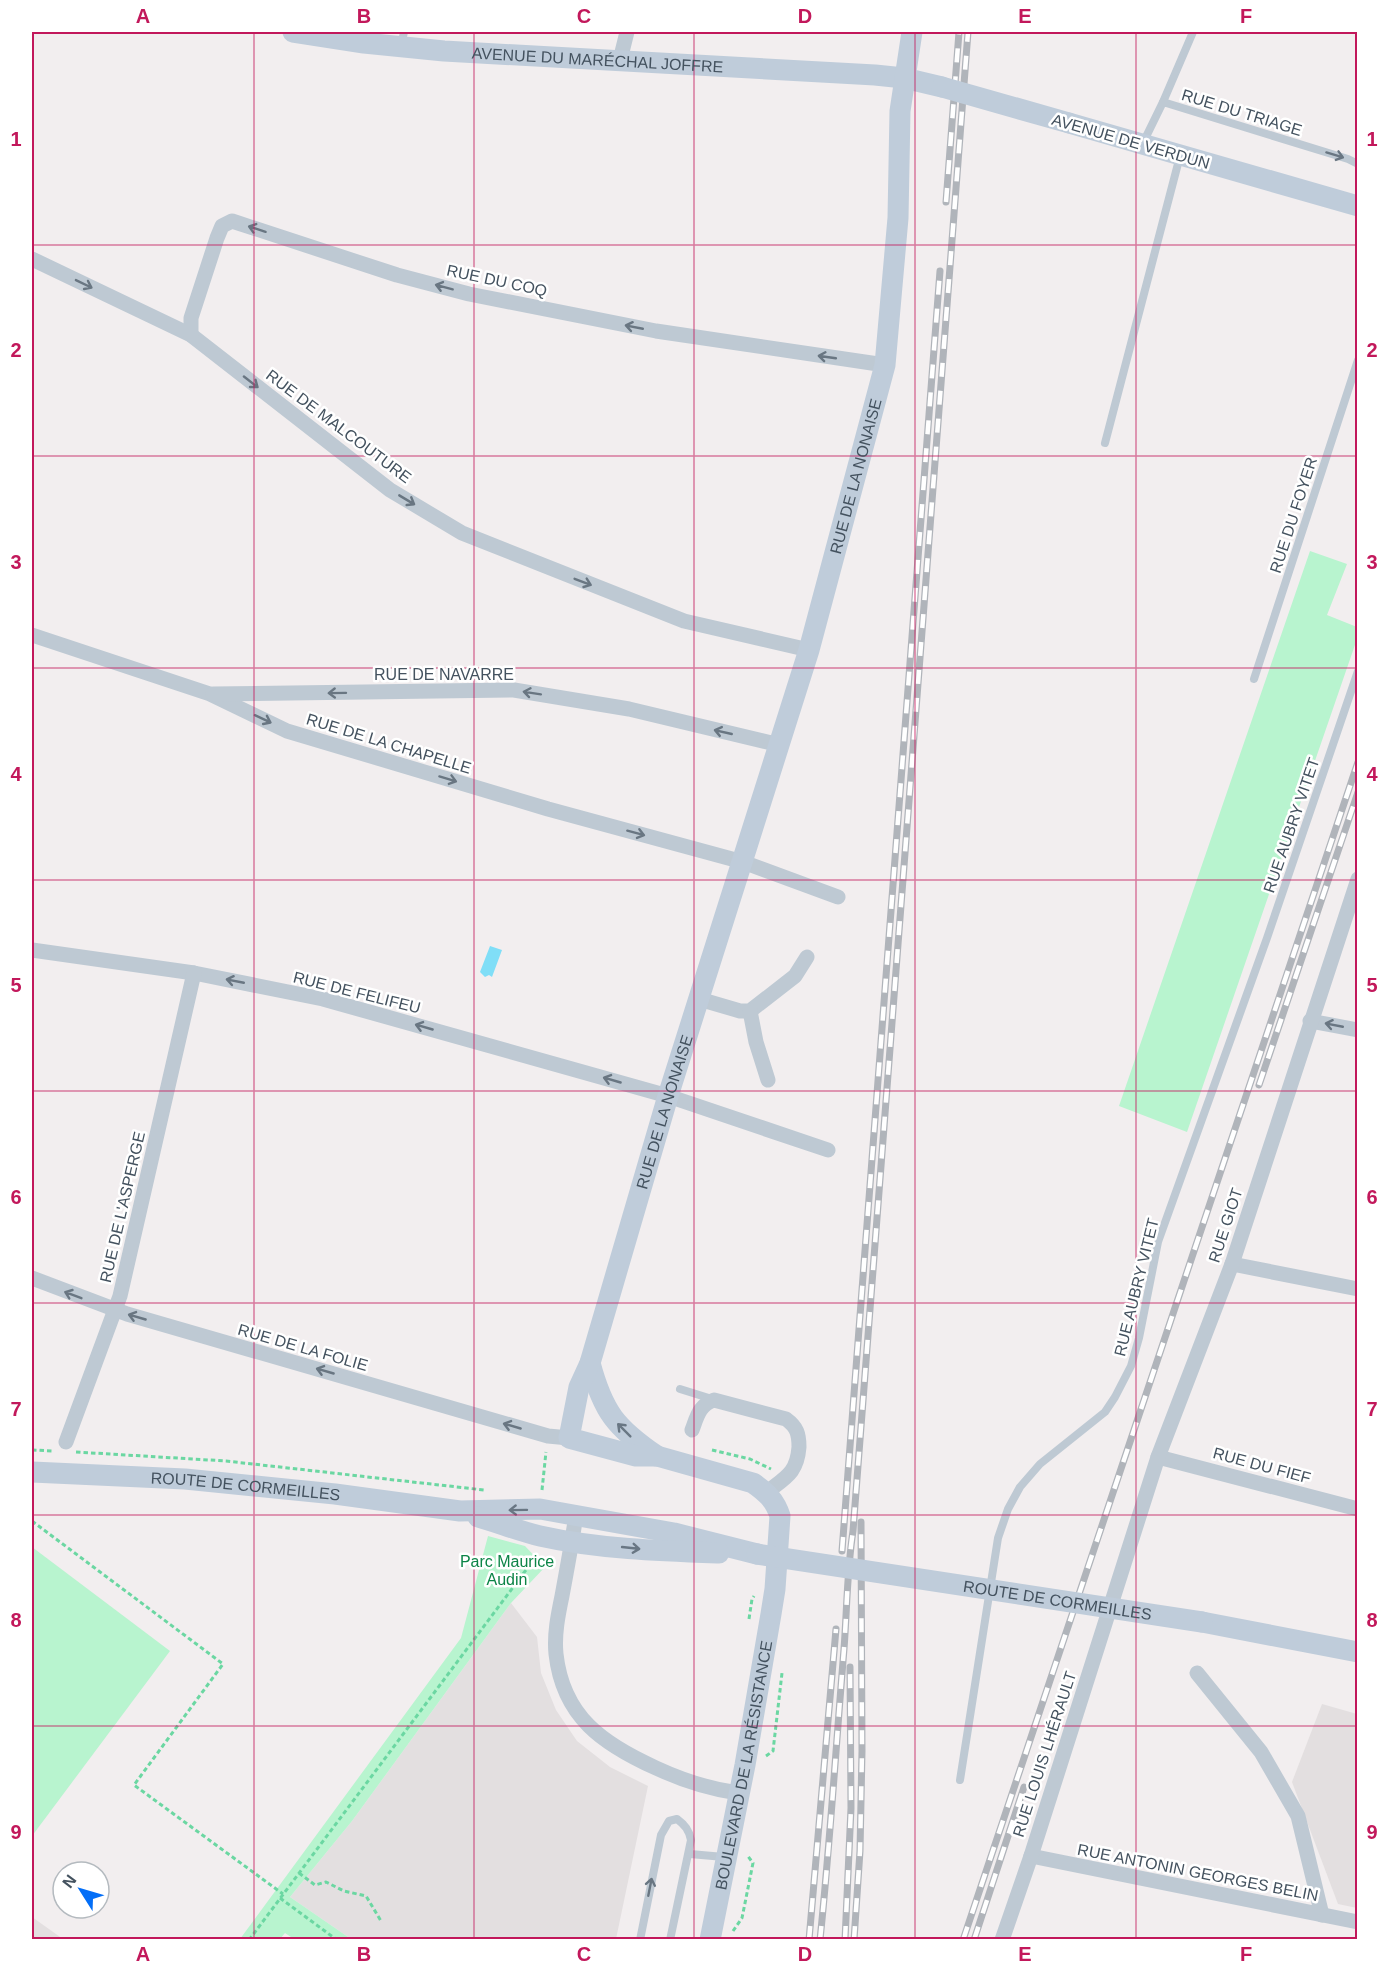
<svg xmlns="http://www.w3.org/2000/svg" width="1389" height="1971" font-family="Helvetica,sans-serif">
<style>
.education{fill:#e3dfe0}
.green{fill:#b8f4cf}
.water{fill:#80def7}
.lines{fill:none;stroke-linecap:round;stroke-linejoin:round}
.path{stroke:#6bd7a2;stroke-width:3;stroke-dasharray:4.5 3;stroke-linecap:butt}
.lane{stroke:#bec9d3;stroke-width:8}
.street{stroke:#bec9d3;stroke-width:15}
.secondary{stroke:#bfccda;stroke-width:21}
.rail-casing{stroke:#b0b4ba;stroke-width:7}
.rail{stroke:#fff;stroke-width:4.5;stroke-dasharray:14;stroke-linecap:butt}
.secondary-bridge{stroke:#bfccda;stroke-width:21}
.oneway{stroke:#697682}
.oneway2{stroke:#697784}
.grid{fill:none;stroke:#c2185b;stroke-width:1.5;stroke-opacity:0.55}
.labels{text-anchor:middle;stroke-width:5;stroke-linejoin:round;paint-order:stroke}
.street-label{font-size:16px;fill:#44525f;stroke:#fff}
.park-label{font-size:16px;fill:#0c8447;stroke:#fff}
.neatline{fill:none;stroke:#c2185b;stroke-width:2}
.grid-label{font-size:20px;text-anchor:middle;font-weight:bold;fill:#c2185b}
</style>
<rect width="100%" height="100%" fill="#f2eeef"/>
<g class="education">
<polygon points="511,1603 537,1637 541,1673 556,1710 577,1741 610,1767 648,1786 616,1939 351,1939 290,1897 352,1821"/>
<polygon points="1322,1704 1357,1714 1357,1908 1338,1904 1292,1782"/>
<polygon points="32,1917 63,1939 32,1939"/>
</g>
<g class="green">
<polygon points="1310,551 1347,564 1327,615 1357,627 1357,639 1187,1132 1119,1106"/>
<polygon points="488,1536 525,1546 545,1567 511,1603 352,1821 290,1897 351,1939 294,1939 285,1933 280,1939 240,1939 461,1638"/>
<polygon points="32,1547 170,1651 32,1836"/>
</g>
<polygon class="water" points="490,946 502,950 492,977 489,975 485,977 480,972"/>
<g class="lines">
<g class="path">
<polyline points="32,1450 54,1451"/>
<polyline points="712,1450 750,1459 771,1469"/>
<polyline points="76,1452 226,1461 484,1490"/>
<polyline points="542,1490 546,1452"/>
<polyline points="32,1521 223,1664 134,1785 283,1894"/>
<polyline points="749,1619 752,1599 754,1596"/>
<polyline points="766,1756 773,1751 782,1673"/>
<polyline points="299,1873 315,1885 326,1882 344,1891 366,1896 381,1921"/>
<polyline points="280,1898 337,1940"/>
<polyline points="733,1931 742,1918 753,1863 747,1855"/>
<polyline points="249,1940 535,1558 536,1553"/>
</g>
<g class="lane">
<polyline points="401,46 404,32"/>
<polyline points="1163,102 1193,32"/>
<polyline points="1143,143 1163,102 1348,159 1358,164"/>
<polyline points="1105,443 1180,156"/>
<polyline points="1254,679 1358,360"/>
<polyline points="680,1389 712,1399"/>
<polyline points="960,1780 998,1538 1008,1509 1020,1487 1040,1464 1105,1412 1115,1397 1131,1366 1139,1338 1158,1242 1267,938 1358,671"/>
<polyline points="690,1854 724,1857"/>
<path d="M640,1940L661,1835L669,1821L677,1819C685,1825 689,1830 691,1840L670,1940"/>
</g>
<g class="street">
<polyline points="620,60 627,32"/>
<polyline points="32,259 191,335 390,490 462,533 684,621 809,650"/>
<polyline points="191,335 191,318 217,238 222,226 232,221 397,275 469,294 656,331 885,365"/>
<polyline points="32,635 210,694 287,731 548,809 743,862 838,897"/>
<polyline points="213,694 514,690 629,709 780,745"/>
<polyline points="32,950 194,973 323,999 668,1096 828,1150"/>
<polyline points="699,999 740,1011 750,1011 795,976 807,957"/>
<polyline points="750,1011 756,1042 768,1080"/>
<polyline points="1310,1021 1358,1030"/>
<polyline points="1232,1264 1358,1289"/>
<polyline points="32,1278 127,1314 548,1436 569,1438"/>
<path d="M692,1430C697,1417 699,1405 714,1400L786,1419C797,1427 799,1434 799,1447C797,1473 786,1477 767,1492"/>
<polyline points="66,1442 120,1296 194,973"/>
<polyline points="1158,1457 1358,1509"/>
<path d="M576,1515C572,1542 567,1569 562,1596C558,1615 554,1635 556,1654C563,1717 603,1744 656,1768C682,1780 709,1789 738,1793"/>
<polyline points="1197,1673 1261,1752 1298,1816 1322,1915"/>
<polyline points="1031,1856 1358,1922"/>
<polyline points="1002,1940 1031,1856 1158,1457 1232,1264 1358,879"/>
</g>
<g class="secondary">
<path id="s1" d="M293,32L364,43L444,51L875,75L904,78L942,87"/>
<polyline points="1069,123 1358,206"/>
<path d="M590,1363C603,1412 616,1428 657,1456"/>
<path id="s2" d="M32,1472L185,1479L335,1494L460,1511L540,1509L674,1533L757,1554"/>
<path d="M478,1517C499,1523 519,1531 540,1536C598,1549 660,1551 719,1553"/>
<polyline points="1202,1622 1358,1652"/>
<path id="s3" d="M710,1940L745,1765L771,1614L775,1589L780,1516C775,1500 766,1492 753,1483L657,1456H636L569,1438L579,1387L590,1363L668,1096L809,650L885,365L898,218L900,111L912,32"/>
</g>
<g class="rail-casing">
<g id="rail">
<polyline points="946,202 959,32"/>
<polyline points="1259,1085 1358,792"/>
<polyline points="842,1551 940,271"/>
<polyline points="809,1940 836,1629"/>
<path d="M820,1940C830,1843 836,1746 844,1649C847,1609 847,1570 853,1531L968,32"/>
<polyline points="845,1940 851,1808 850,1667"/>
<polyline points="854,1940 860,1851 862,1751 861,1522"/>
<polyline points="963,1940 1358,762"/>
<polyline points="974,1940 1024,1787"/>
</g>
</g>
<use href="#rail" class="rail"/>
<g class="secondary-bridge">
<polyline points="942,87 1069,123"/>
<path id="s4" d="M757,1554L1202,1622"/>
</g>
</g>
<defs><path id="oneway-shaft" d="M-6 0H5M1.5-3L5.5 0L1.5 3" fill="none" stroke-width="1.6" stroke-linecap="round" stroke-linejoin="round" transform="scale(1.5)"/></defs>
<g class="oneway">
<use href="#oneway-shaft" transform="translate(1335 155) rotate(17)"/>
<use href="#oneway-shaft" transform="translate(257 229) rotate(-162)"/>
<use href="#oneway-shaft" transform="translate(84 284) rotate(26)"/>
<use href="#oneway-shaft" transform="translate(444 287) rotate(-165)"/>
<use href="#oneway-shaft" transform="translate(634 327) rotate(-169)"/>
<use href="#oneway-shaft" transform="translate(827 357) rotate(-172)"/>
<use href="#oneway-shaft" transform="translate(251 382) rotate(38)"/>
<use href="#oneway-shaft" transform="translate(407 500) rotate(31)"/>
<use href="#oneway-shaft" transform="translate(583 582) rotate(21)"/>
<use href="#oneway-shaft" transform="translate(337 693) rotate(179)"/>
<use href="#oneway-shaft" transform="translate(532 693) rotate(-171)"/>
<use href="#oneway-shaft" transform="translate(263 719) rotate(25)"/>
<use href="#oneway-shaft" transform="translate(723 732) rotate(-167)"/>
<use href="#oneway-shaft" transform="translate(448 779) rotate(17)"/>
<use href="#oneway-shaft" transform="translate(636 833) rotate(15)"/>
<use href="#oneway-shaft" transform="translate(235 981) rotate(-169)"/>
<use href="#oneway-shaft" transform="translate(1334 1025) rotate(-169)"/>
<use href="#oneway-shaft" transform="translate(424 1027) rotate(-164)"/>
<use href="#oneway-shaft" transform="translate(612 1080) rotate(-164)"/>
<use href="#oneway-shaft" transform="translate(73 1295) rotate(-159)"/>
<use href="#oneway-shaft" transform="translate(137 1317) rotate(-164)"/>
<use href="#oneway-shaft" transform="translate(325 1371) rotate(-164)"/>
<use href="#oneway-shaft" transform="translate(512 1426) rotate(-164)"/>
<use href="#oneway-shaft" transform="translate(650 1887) rotate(-79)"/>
</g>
<g class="oneway2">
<use href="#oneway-shaft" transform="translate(624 1430) rotate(-135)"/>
<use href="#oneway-shaft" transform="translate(518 1510) rotate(179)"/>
<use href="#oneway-shaft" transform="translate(631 1548) rotate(6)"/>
</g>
<path class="grid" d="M254,32V1940M474,32V1940M694,32V1940M915,32V1940M1136,32V1940M32,245H1358M32,456H1358M32,668H1358M32,880H1358M32,1091H1358M32,1303H1358M32,1515H1358M32,1726H1358"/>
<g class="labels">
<g class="street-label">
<text dy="6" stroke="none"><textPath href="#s1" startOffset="306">AVENUE DU MARÉCHAL JOFFRE</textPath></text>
<text transform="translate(1242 112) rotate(17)" y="6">RUE DU TRIAGE</text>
<text transform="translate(1131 141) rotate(16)" y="6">AVENUE DE VERDUN</text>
<text transform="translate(497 280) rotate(12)" y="6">RUE DU COQ</text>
<text transform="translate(339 426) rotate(37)" y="6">RUE DE MALCOUTURE</text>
<text dy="6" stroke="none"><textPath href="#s3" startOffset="1668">RUE DE LA NONAISE</textPath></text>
<text transform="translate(1293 515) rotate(-72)" y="6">RUE DU FOYER</text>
<text x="444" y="680">RUE DE NAVARRE</text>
<text transform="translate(389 743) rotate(17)" y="6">RUE DE LA CHAPELLE</text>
<text transform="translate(1291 825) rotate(-71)" y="6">RUE AUBRY VITET</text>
<text transform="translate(357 992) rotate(14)" y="6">RUE DE FELIFEU</text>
<text dy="6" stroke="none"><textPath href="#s3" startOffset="1004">RUE DE LA NONAISE</textPath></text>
<text transform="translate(122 1207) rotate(-77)" y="6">RUE DE L'ASPERGE</text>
<text transform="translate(1225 1225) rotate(-72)" y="6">RUE GIOT</text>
<text transform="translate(1136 1287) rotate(-76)" y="6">RUE AUBRY VITET</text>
<text transform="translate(303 1347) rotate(16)" y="6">RUE DE LA FOLIE</text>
<text transform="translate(1262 1465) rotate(15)" y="6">RUE DU FIEF</text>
<text dy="6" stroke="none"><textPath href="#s2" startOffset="214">ROUTE DE CORMEILLES</textPath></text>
<text dy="6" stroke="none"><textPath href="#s4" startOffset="304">ROUTE DE CORMEILLES</textPath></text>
<text transform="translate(1044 1754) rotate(-72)" y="6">RUE LOUIS LHÉRAULT</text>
<text dy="6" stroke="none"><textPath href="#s3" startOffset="178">BOULEVARD DE LA RÉSISTANCE</textPath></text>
<text transform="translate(1198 1872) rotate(11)" y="6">RUE ANTONIN GEORGES BELIN</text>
</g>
<g class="park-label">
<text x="507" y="1567">Parc Maurice<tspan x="507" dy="18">Audin</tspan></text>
</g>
</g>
<rect width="1389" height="1971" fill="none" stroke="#ffffff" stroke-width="66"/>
<g transform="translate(81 1890) rotate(307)"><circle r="28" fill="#ffffff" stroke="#b4babf" stroke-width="1.5"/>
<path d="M0-4.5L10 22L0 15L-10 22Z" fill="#036ef7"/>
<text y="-9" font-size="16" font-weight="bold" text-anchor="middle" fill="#44525f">N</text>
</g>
<rect x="33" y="33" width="1323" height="1905" class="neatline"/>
<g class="grid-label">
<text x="143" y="23">A</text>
<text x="364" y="23">B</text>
<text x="584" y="23">C</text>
<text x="805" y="23">D</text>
<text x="1025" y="23">E</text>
<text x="1246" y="23">F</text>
<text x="16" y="146">1</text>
<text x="1372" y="146">1</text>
<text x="16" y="357">2</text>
<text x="1372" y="357">2</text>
<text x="16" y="569">3</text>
<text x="1372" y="569">3</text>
<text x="16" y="781">4</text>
<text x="1372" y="781">4</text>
<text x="16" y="992">5</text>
<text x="1372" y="992">5</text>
<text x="16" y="1204">6</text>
<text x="1372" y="1204">6</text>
<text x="16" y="1416">7</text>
<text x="1372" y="1416">7</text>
<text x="16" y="1627">8</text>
<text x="1372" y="1627">8</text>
<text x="16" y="1839">9</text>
<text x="1372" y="1839">9</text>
<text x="143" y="1961">A</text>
<text x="364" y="1961">B</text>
<text x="584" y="1961">C</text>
<text x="805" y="1961">D</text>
<text x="1025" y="1961">E</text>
<text x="1246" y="1961">F</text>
</g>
</svg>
